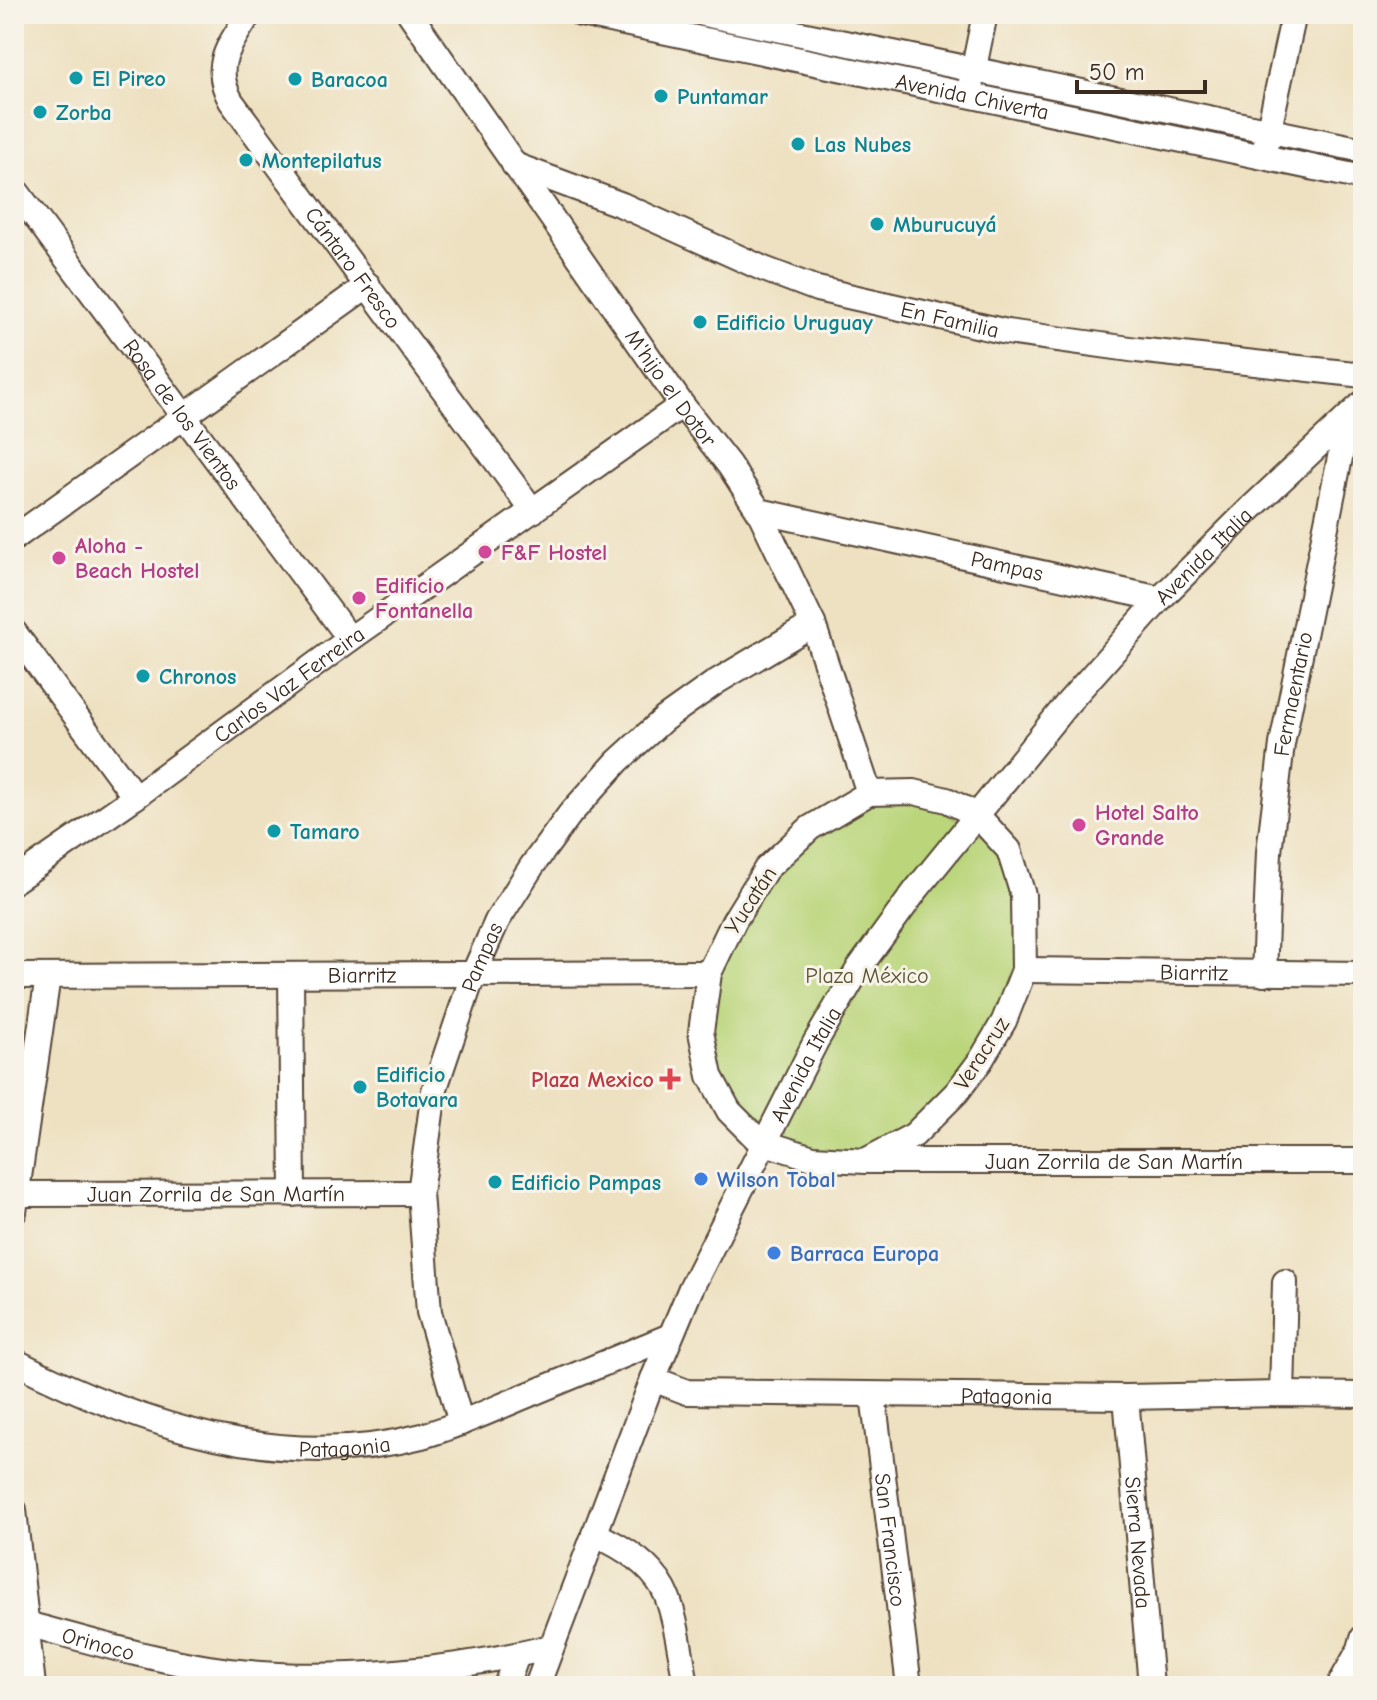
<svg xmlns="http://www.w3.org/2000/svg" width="1377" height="1700" font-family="'Comic Neue',sans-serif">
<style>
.green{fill:#bad57a;stroke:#7a804c;stroke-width:2}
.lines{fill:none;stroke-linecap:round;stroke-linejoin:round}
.minor-casing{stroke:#564536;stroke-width:28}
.minor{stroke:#fff;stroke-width:24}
.culture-dot{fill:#0f9aa8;stroke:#f7f3e8;stroke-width:3}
.hotel-dot{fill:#d1479c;stroke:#f7f3e8;stroke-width:3}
.health-dot{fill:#e0444e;stroke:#f7f3e8;stroke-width:3}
.shop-dot{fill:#3f7fe0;stroke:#f7f3e8;stroke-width:3}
.labels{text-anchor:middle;stroke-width:6;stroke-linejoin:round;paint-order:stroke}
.culture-label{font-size:22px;font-weight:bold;fill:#0d838f;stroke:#f7f3e8;text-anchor:start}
.street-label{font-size:22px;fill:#3b2a1e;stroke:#f7f3e8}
.hotel-label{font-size:22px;font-weight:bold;fill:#b23c85;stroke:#f7f3e8;text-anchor:start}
.park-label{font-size:22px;fill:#5b5535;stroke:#f7f3e8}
.health-label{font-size:22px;font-weight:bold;fill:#be3a42;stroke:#f7f3e8;text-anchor:end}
.shop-label{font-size:22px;font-weight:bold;fill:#366cbe;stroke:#f7f3e8;text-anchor:start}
</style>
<rect width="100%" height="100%" fill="#f7f3e8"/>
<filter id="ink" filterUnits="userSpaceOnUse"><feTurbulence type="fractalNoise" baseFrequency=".0125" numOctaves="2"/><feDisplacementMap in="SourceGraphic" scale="16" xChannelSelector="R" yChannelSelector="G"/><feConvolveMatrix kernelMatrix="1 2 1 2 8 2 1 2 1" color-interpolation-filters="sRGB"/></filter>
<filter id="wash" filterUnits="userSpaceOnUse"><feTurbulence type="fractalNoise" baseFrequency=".006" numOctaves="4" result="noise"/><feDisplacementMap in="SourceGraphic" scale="32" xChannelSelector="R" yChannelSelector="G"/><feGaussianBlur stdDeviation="1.8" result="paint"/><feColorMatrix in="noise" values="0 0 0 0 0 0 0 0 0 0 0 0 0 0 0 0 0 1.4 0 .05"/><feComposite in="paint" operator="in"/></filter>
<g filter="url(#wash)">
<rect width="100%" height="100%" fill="#eee1c1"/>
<g class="green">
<polygon points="625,14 670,14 751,31 753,34 752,38"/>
<polygon points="777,38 948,73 943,80 776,43"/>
<polygon points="997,84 1246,134 1245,143 997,91"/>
<polygon points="1290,143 1363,158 1363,168 1288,153"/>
<polygon points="914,792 1009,850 1024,970 957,1092 865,1161 765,1143 710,1076 709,973 766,869 869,793"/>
</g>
</g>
<g filter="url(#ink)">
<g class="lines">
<g class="minor-casing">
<g id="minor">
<path id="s1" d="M249,14C230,45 211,65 231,101L533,511"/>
<path id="s2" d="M410,14L682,405L729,465L759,511L813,624L869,793"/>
<path id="s3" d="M581,14L1363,178"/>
<polyline points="704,14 1363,150"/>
<polyline points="971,82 985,14"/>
<polyline points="1266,143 1294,14"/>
<path id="s4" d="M514,165L622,205L764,269L817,289L1007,332L1137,350L1363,375"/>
<path id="s5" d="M14,188L350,639"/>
<path id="s6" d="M759,511L1160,599"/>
<polyline points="14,538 368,285"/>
<polyline points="14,632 135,797"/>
<polygon points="914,792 947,800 977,815 1009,850 1023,895 1024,970 1004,1021 981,1060 957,1092 914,1135 865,1161 813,1158 765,1143 756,1138 729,1111 710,1076 701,1032 709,973 734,921 766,869 810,828 869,793"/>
<path id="s7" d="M14,881L135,797L350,639L682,405"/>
<path id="s8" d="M1024,970L1363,974"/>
<path id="s9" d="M1264,974L1269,852L1282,744L1348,418"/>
<polyline points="291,975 293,1194"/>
<path id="s10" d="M14,976L709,973"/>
<path id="s11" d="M868,1161H1363"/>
<path id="s12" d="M14,1194L420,1193"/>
<polyline points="14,1212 48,976"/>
<path id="s13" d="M14,1361C139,1425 281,1473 422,1436C455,1427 487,1412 518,1399C569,1378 619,1357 670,1336"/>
<path id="s14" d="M653,1379L687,1392L1126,1397L1282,1394L1363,1395"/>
<polyline points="1282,1394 1285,1282"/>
<path id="s15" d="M873,1395L909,1686"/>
<path id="s16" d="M1126,1397L1151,1686"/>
<path id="s17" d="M461,1423L429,1312L420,1193L434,1091L473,975L497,921L532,866L570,814L618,761L664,719L716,682L813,624"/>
<polyline points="14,1510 33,1686"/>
<path d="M594,1534C619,1545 649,1563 663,1588C675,1608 682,1661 686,1686"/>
<path id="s18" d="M27,1624C93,1642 160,1662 229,1671C330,1683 452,1671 551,1647"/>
<polyline points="506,1686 517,1655"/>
<path id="s19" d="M537,1686L653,1379L691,1288L816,1041L859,968L916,890L977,815L1066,705L1160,599L1249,510L1363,403"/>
<polyline points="1339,1686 1360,1649 1363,1638"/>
</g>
</g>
<use href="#minor" class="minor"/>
</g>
</g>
<g class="culture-dot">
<circle cx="76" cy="78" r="8"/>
<circle cx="295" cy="79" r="8"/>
<circle cx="661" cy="96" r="8"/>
<circle cx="40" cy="112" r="8"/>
<circle cx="798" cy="144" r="8"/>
<circle cx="246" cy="160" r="8"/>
<circle cx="877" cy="224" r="8"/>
<circle cx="700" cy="322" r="8"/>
<circle cx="143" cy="676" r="8"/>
<circle cx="274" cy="831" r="8"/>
<circle cx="360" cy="1087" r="8"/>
<circle cx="495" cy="1182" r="8"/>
</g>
<g class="hotel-dot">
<circle cx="485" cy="552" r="8"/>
<circle cx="59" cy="558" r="8"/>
<circle cx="359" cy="598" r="8"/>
<circle cx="1079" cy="825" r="8"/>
</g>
<path class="health-dot" d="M666 1067h8v8h8v8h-8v8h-8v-8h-8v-8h8z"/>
<g class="shop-dot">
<circle cx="701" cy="1179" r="8"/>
<circle cx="774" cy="1253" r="8"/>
</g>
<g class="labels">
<g class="culture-label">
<text x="92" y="86">El Pireo</text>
<text x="311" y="87">Baracoa</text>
<text x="677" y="104">Puntamar</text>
<text x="56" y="120">Zorba</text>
<text x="814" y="152">Las Nubes</text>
<text x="262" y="168">Montepilatus</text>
<text x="893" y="232">Mburucuyá</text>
<text x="716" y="330">Edificio Uruguay</text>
<text x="159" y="684">Chronos</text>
<text x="290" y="839">Tamaro</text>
<text x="376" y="1082">Edificio<tspan x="376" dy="25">Botavara</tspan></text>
<text x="511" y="1190">Edificio Pampas</text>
</g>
<g class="street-label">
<text dy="8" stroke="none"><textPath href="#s3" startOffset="400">Avenida Chiverta</textPath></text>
<text dy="8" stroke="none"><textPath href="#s1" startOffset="302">Cántaro Fresco</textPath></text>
<text dy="8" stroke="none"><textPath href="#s4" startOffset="464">En Familia</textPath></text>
<text dy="8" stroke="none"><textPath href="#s2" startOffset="456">M'hijo el Dotor</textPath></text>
<text dy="8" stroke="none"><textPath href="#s5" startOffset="282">Rosa de los Vientos</textPath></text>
<text dy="8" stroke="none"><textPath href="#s19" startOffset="1326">Avenida Italia</textPath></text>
<text dy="8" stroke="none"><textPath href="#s6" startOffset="254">Pampas</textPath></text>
<text dy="8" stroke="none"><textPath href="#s7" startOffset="338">Carlos Vaz Ferreira</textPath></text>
<text dy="8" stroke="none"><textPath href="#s9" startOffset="282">Fermaentario</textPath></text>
<text transform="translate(750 900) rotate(-57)" y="8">Yucatán</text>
<text dy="8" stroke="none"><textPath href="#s17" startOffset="480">Pampas</textPath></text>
<text dy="8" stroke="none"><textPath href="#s8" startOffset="170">Biarritz</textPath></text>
<text dy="8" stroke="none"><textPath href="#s10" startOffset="348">Biarritz</textPath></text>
<text transform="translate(981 1053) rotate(-57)" y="8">Veracruz</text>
<text dy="8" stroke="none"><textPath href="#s19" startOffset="678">Avenida Italia</textPath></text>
<text dy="8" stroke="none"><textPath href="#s11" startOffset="246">Juan Zorrila de San Martín</textPath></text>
<text dy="8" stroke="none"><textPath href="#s12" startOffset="202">Juan Zorrila de San Martín</textPath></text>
<text dy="8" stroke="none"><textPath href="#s14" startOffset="356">Patagonia</textPath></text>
<text dy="8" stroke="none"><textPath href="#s13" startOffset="346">Patagonia</textPath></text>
<text dy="8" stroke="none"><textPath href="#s15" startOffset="146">San Francisco</textPath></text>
<text dy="8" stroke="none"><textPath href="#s16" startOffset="146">Sierra Nevada</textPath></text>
<text dy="8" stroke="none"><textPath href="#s18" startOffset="74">Orinoco</textPath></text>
</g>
<g class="hotel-label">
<text x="75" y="553">Aloha -<tspan x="75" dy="25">Beach Hostel</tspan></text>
<text x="501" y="560">F&amp;F Hostel</text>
<text x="375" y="593">Edificio<tspan x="375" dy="25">Fontanella</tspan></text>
<text x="1095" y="820">Hotel Salto<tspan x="1095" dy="25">Grande</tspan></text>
</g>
<g class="park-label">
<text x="867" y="983">Plaza México</text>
</g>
<g class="health-label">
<text x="654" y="1087">Plaza Mexico</text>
</g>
<g class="shop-label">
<text x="717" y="1187">Wilson Tobal</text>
<text x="790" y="1261">Barraca Europa</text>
</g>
</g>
<rect width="1377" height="1700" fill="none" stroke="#f7f3e8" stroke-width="48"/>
<path d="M1077 80v12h128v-12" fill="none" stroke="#3b2a1e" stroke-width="4"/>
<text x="1089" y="80" font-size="24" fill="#3b2a1e" stroke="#f7f3e8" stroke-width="6" paint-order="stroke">50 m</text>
</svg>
